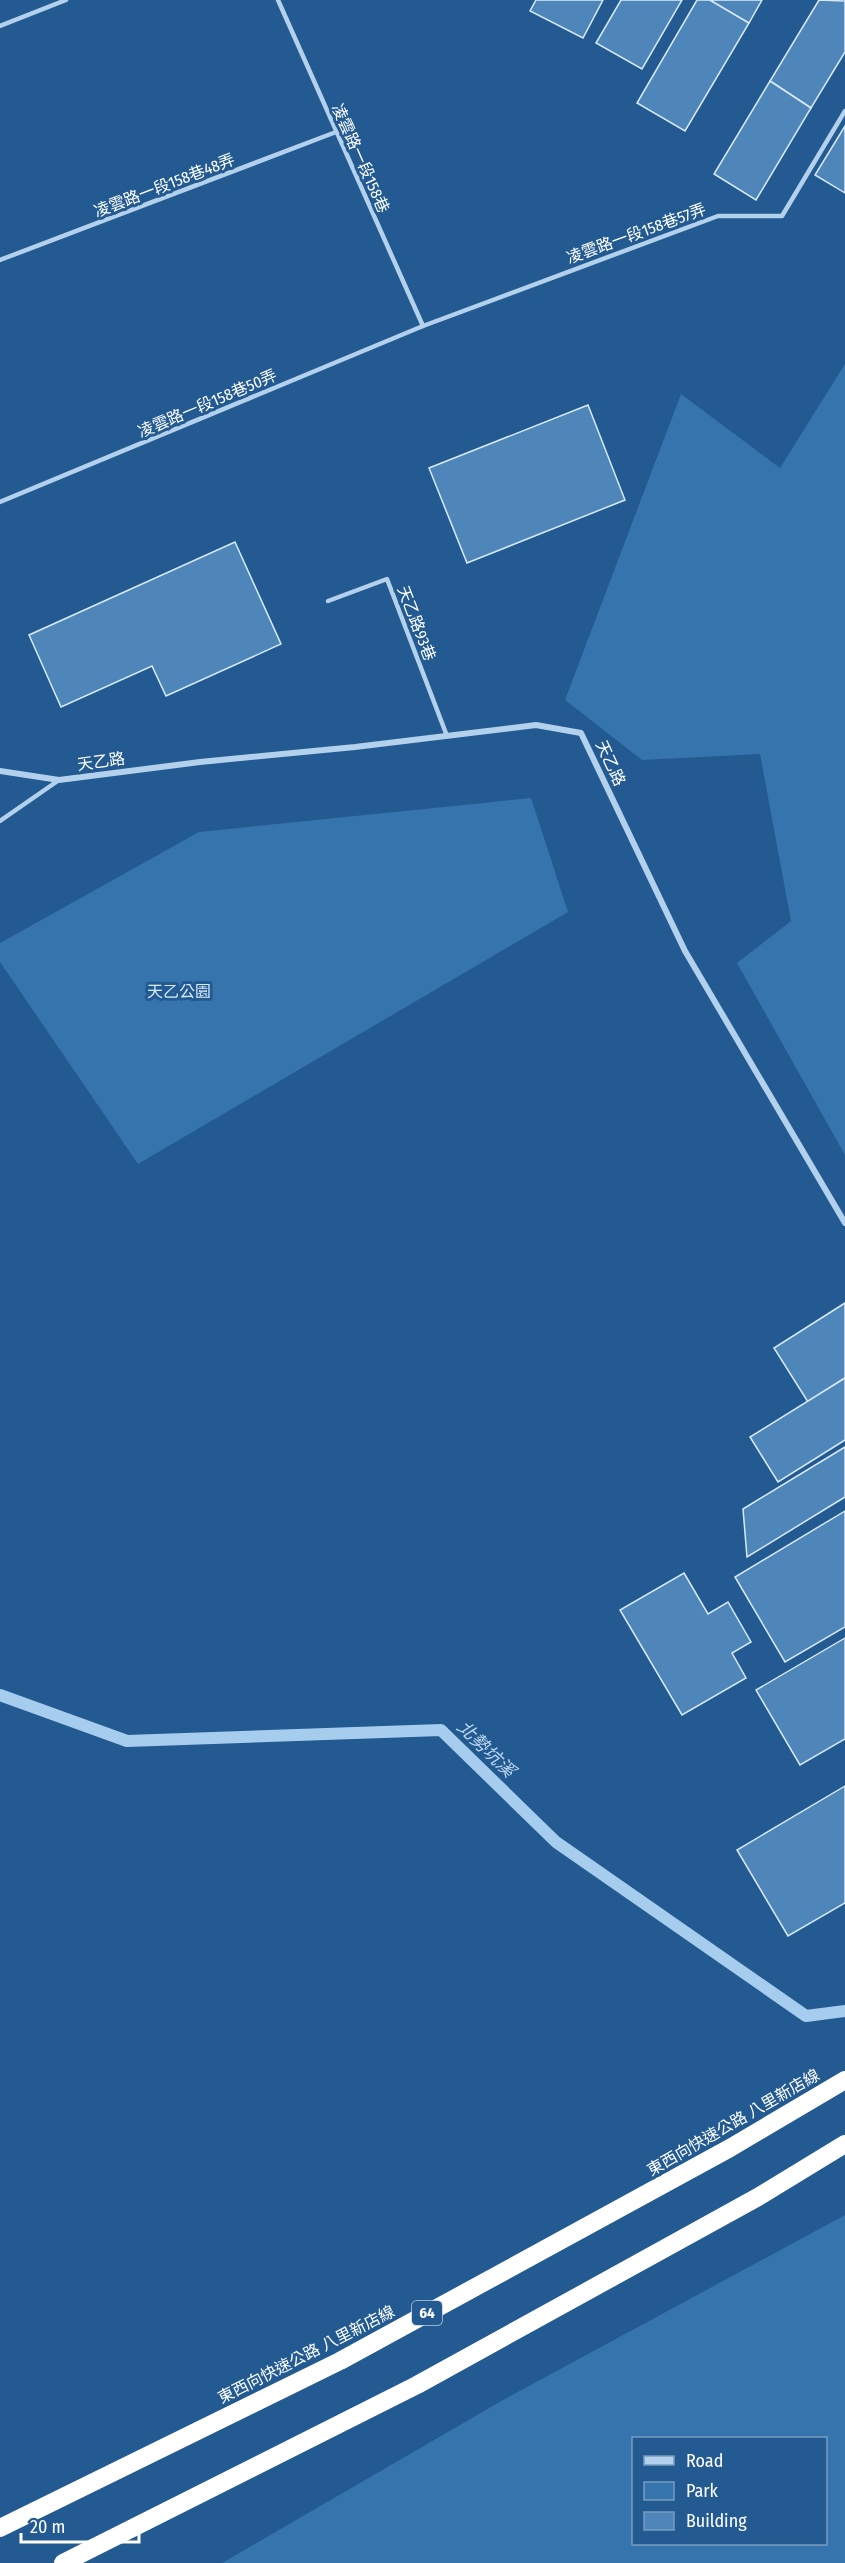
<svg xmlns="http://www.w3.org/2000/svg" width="845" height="2563" font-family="'Fira Sans Condensed','Noto Sans TC',sans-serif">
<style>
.green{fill:#3674ae;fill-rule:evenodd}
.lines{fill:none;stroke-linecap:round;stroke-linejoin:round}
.stream{stroke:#a7cdee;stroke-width:12}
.building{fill:#4f86b9;stroke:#d8eaf9;stroke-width:1.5}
.lane{stroke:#b3d1ec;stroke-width:4.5}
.street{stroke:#b3d1ec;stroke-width:6}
.highway{stroke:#fff;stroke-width:18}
.labels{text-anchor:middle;stroke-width:6;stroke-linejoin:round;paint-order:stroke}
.shield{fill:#225a91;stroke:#bdcede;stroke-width:1.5}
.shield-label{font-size:15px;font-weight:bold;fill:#fff}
.street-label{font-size:16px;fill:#fff;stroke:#225a91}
.park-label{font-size:16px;fill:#d8eaf9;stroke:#225a91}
.water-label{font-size:18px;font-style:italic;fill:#bfdbf3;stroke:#225a91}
</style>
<rect width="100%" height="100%" fill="#225a91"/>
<g class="green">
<polygon points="845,364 845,1155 737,963 791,921 760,754 642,760 565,700 681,394 780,468"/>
<polygon points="531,798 568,912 138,1164 0,962 0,943 199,832"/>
<path d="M845,2215V2563H222L503,2400ZM634,2438H826V2544H634Z"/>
</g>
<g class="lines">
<polyline class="stream" points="0,1695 127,1741 441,1730 556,1842 806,2016 845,2011"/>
</g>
<g class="building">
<polygon points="536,0 603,0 583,38 530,11"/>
<polygon points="621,0 682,0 642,69 596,43"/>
<polygon points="697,0 710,0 749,23 685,131 637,103"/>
<polygon points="710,0 762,0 749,23"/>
<polygon points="819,0 845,1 845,52 811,108 770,81"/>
<polygon points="770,81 811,108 756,200 714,174"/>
<polygon points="845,126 845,193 815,175"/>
<polygon points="588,405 625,500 467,563 429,468"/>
<polygon points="235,542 281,644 166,696 152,666 61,707 29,635"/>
<polygon points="845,1303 845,1378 808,1402 774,1348"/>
<polygon points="845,1378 845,1440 778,1482 750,1437"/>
<polygon points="845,1447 845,1497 747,1557 743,1509"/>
<polygon points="845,1511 845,1627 785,1662 735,1577"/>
<polygon points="684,1573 708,1614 728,1602 751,1642 732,1653 746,1678 682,1715 620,1610"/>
<polygon points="845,1638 845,1739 800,1765 756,1690"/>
<polygon points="845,1786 845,1903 788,1936 737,1850"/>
</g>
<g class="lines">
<g class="lane">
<polyline points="278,0 423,326"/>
<polyline points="0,26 66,0"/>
<polyline points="0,260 336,132"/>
<polyline points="0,502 423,326 718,216 782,216 845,111"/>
<polyline points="328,601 387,579 447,736"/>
<polyline points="0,821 59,780"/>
</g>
<polyline class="street" points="0,771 59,780 200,762 355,747 536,725 581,733 685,951 845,1223"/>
<g class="highway">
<polyline points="0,2528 340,2361 730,2148 845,2080"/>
<polyline points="63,2563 417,2385 758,2197 845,2144"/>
</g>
</g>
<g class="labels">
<rect class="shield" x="412" y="2301" width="30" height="24" rx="4.5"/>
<g class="shield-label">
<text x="427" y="2318">64</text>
</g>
<g class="street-label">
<text transform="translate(361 158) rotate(66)" y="6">凌雲路一段158巷</text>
<text transform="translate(164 185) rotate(-21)" y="6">凌雲路一段158巷48弄</text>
<text transform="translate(636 233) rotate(-20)" y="6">凌雲路一段158巷57弄</text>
<text transform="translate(207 403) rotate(-23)" y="6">凌雲路一段158巷50弄</text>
<text transform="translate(417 623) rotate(69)" y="6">天乙路93巷</text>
<text transform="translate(101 761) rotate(-8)" y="6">天乙路</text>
<text transform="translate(611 763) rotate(65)" y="6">天乙路</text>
<text transform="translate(733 2122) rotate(-30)" y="6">東西向快速公路 八里新店線</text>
<text transform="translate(306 2354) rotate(-27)" y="6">東西向快速公路 八里新店線</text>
</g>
<g class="park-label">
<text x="179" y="997">天乙公園</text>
</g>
<g class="water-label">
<text transform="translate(486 1749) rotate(44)" y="6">北勢坑溪</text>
</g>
</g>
<rect x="632" y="2437" width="195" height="108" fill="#225a91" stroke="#7a9cbd" stroke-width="1.5"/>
<rect x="644" y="2456" width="30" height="9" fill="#b3d1ec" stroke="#7a9cbd" stroke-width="1.5"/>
<text x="686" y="2467" font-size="18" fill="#ffffff">Road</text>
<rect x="644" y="2482" width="30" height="18" fill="#3674ae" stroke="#7a9cbd" stroke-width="1.5"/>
<text x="686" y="2497" font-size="18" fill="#ffffff">Park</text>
<rect x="644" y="2512" width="30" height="18" fill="#4f86b9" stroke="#7a9cbd" stroke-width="1.5"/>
<text x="686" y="2527" font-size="18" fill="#ffffff">Building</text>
<path d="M21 2533v9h118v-9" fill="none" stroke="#ffffff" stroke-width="3"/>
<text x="30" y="2533" font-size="18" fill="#ffffff" stroke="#225a91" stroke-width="4.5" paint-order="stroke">20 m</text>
</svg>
